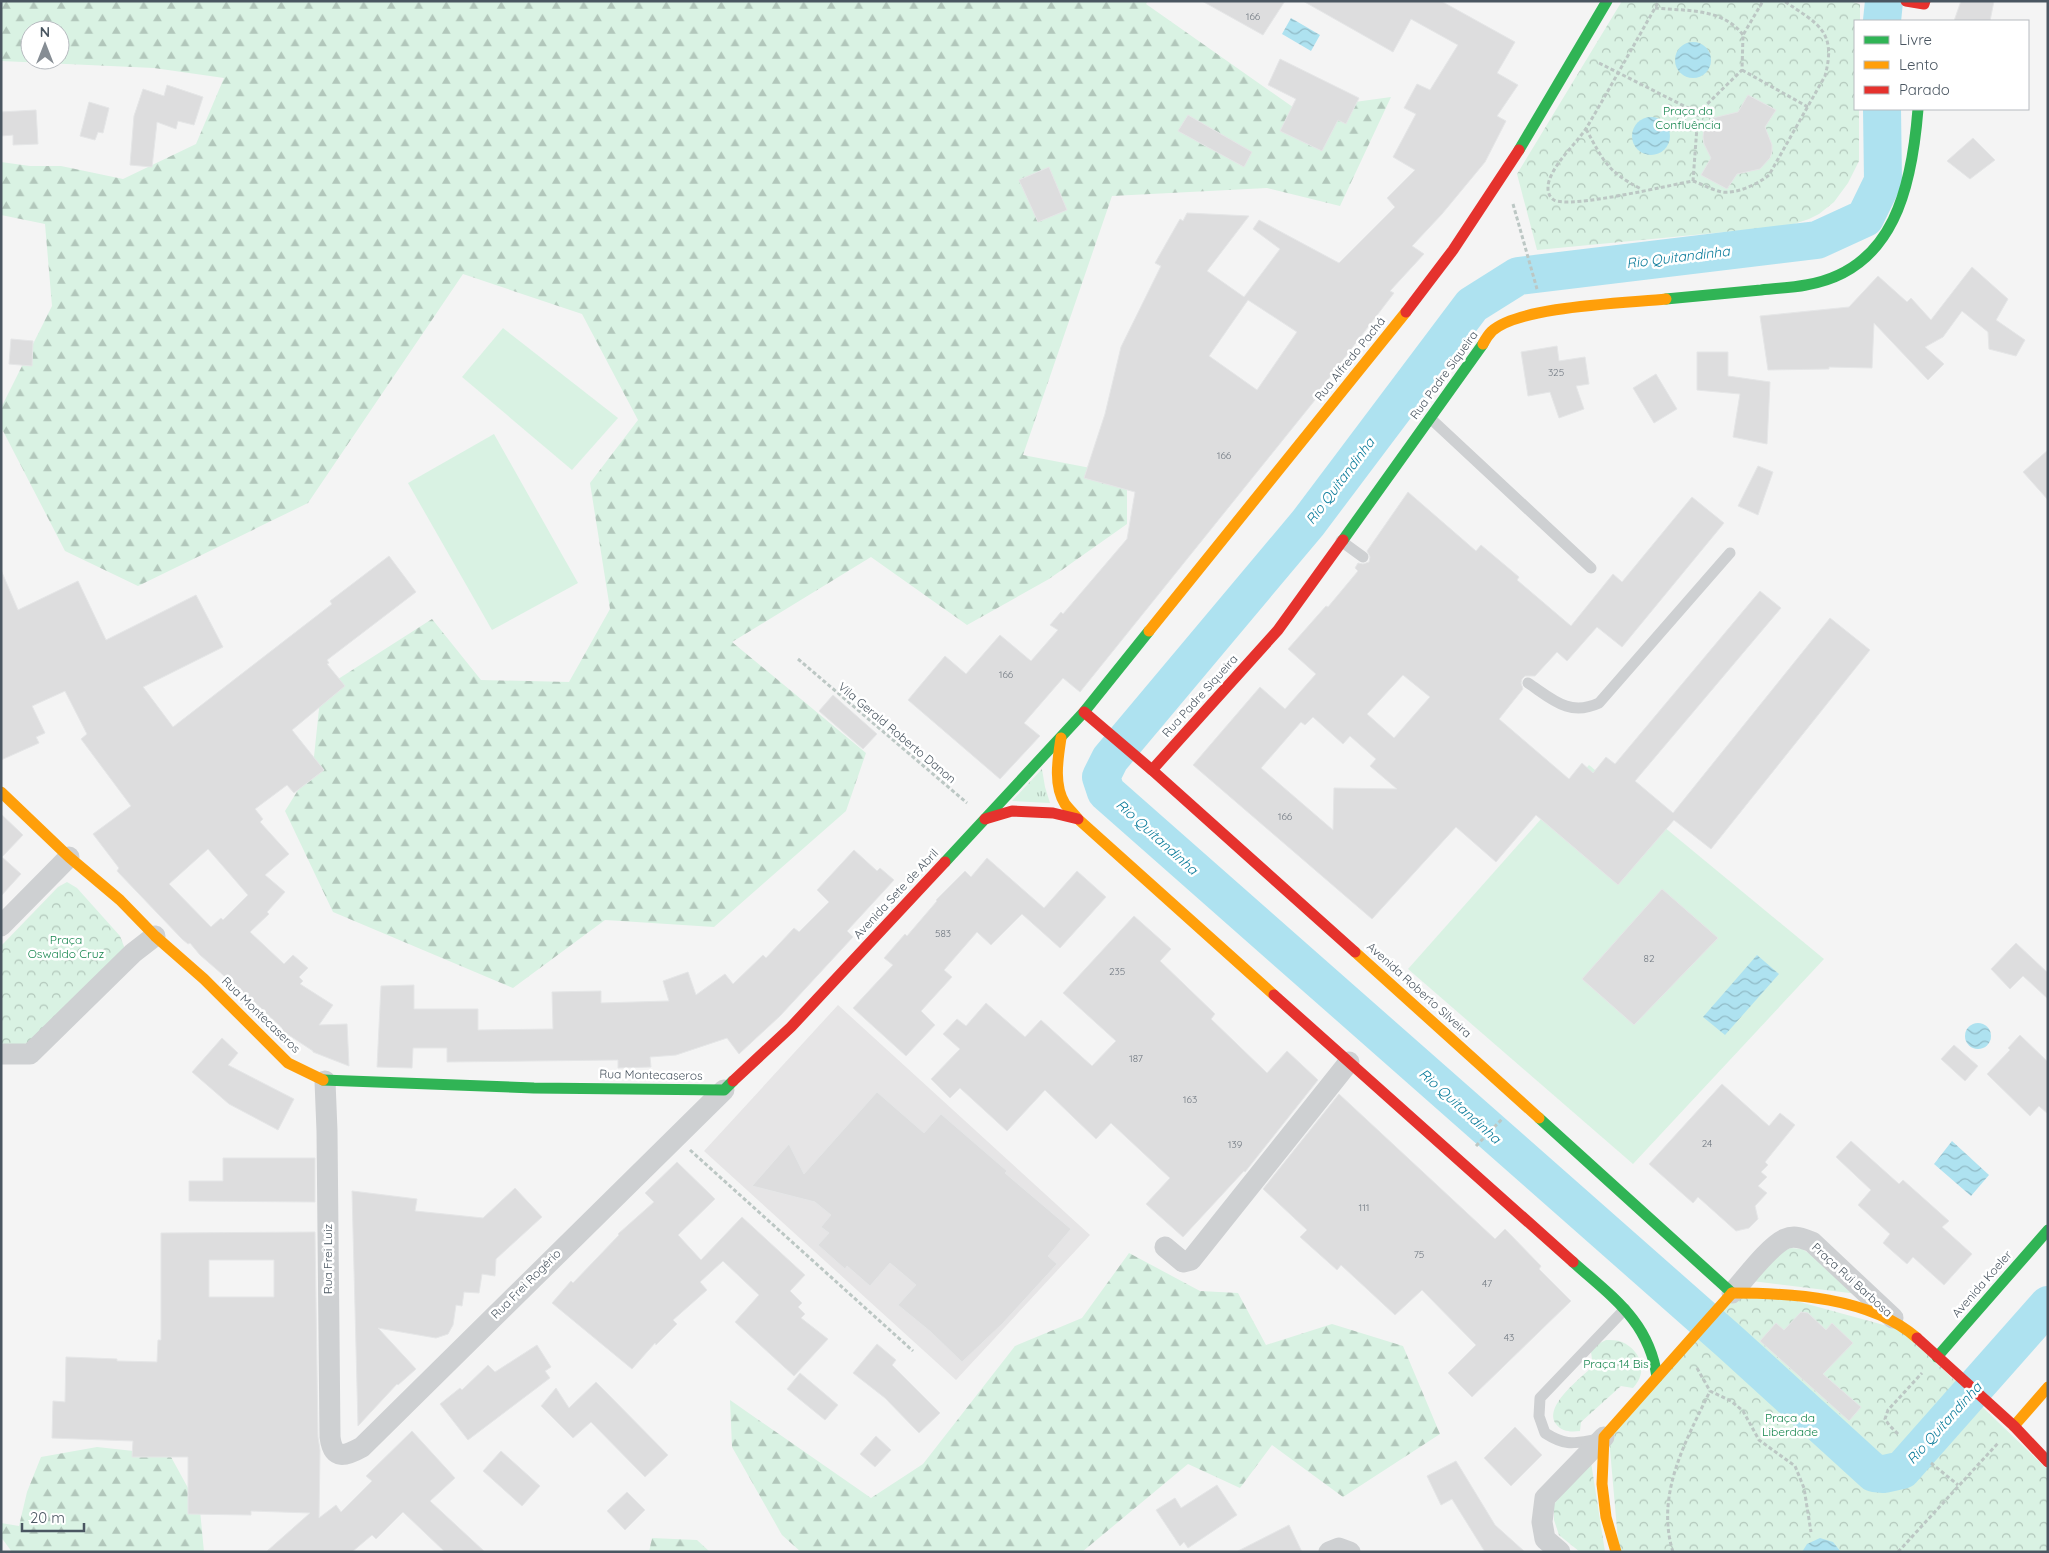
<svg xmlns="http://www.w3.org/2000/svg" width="2049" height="1553" font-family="Quicksand,sans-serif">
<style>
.education{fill:#e6e5e6}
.grass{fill:url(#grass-tufts)}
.forest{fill:url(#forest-firs);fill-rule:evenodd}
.park{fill:url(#park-crowns)}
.pitch{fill:#d9f2e3}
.water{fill:url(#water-waves)}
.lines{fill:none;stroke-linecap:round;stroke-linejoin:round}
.river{stroke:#aee2f0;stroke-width:38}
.building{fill:#ddddde;stroke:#e5e6e7;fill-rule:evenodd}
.path{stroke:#bcc7c4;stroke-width:3;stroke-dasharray:4 2.5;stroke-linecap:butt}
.lane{stroke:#ced0d2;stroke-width:11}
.street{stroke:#ced0d2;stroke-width:21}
.fast{stroke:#30b455;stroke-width:11}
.slow{stroke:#ff9f0a;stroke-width:11}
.jam{stroke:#e5322d;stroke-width:11}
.labels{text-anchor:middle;stroke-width:5;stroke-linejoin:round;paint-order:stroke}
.number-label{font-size:10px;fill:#707881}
.park-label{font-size:12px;fill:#17864f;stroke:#fff}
.street-label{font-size:12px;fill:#4a5661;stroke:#fff}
.water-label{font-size:14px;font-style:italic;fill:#0c7c9b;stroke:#fff}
</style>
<defs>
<pattern id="grass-tufts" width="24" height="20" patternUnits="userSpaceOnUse" patternTransform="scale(1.25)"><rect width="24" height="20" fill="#d9f2e3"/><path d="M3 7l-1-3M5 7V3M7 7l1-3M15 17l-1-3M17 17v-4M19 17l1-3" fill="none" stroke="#b2c7bb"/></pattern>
<pattern id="forest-firs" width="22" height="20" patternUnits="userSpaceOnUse" patternTransform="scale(1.25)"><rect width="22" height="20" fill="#d9f2e3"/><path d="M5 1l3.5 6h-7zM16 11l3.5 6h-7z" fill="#b2c7bb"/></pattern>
<pattern id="park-crowns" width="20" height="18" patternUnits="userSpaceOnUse" patternTransform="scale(1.25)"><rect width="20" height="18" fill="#d9f2e3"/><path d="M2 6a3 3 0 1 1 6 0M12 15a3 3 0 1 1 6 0" fill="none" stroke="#b2c7bb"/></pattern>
<pattern id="water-waves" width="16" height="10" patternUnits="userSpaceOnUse" patternTransform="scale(1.25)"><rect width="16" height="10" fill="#aee2f0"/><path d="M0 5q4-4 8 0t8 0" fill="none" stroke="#90bac6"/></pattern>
</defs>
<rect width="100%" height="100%" fill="#f4f4f4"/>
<polygon class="education" points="838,1005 1090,1235 956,1380 704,1151"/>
<polygon class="grass" points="1042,769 1045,787 1050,803 1012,801"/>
<g class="forest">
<path d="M1,1H1148L1146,4L1297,110L1391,97L1340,206L1267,188L1112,196L1023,455L1127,475V524L1049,579L967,625L871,557L732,642L866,753L846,811L714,927L605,920L513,988L333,912L285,811L313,766L321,690L432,619L481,680L569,682L610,609L590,483L638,420L582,314L463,274L308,503L138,586L65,551L1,427V408L52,306L45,224L1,215V162L30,166H61L123,179L196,144L224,78L154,68L1,61ZM30,30H60V60H30Z"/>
<polygon points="1129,1253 1200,1291 1238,1293 1266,1345 1332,1324 1403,1346 1440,1434 1343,1497 1272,1445 1240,1488 1188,1464 1082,1552 801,1552 782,1535 732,1447 730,1400 871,1498 923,1464 1015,1346 1082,1318"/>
<polygon points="97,1447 170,1455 200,1510 204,1552 12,1552 1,1537 1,1523 19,1526 27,1492 41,1457"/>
<polygon points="652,1538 697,1540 710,1552 649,1552"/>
</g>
<g class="park">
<polygon points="1622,1 1850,1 1860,4 1860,21 1855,21 1855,109 1859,109 1859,161 1848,183 1834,202 1819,214 1809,219 1788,226 1537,250 1517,174"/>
<polygon points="67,882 77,888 120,936 125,949 29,1043 4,1048 1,1046 1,946 58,887"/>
<polygon points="1791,1248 1802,1249 1814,1256 1858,1294 1752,1281 1777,1253"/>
<polygon points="1774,1295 1902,1330 2048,1470 2048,1552 1619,1552 1609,1438 1734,1296"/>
<path d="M1606,1340C1611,1340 1617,1340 1622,1342C1642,1351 1648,1373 1633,1388L1621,1386L1581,1422L1580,1431C1571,1432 1562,1432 1556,1424C1543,1406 1581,1378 1593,1366L1591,1352L1596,1345Z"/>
<polygon points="1591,1462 1605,1552 1580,1552 1559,1535 1554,1520 1554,1504"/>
</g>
<g class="pitch">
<polygon points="503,328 618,418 572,470 462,377"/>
<polygon points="494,434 578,583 492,630 408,483"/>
<polygon points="1589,765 1824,959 1633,1164 1408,969"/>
</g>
<g class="water">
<polygon points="1291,18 1320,35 1311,51 1282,34"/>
<circle cx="1693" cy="60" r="18"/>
<circle cx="1651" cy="136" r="19"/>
<polygon points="1757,955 1779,974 1725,1035 1703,1017"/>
<circle cx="1978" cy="1036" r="13"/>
<polygon points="1952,1141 1989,1175 1971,1196 1934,1164"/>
<polygon points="1820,1538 1833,1542 1841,1552 1802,1552 1807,1544"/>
</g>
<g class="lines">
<g class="river">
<polyline points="1882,21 1884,1"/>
<polyline points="1882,109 1883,181 1865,218 1817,240 1518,276 1472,305 1308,523 1110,759 1101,777 1106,792 1730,1342 1874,1473 1884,1474 1902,1470 2048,1305"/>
</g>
</g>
<g class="building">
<polygon points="1202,1 1285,1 1263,35"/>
<path d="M1303,1H1441L1515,42L1497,73L1518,85L1497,116L1506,121L1485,162L1442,214L1412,246L1424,254L1390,291L1394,293L1313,399L1315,400L1080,692L1063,678L1024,723L1040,736L1000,779L908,700L945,656L966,674L1000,635L1031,661L1058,630L1050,625L1061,612L1063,614L1127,539L1135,492L1084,478L1105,414L1121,347L1161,266L1155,263L1180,219L1183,221L1187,213L1249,216L1207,271L1244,297L1280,249L1253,229L1259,220L1339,263L1395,207L1387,198L1415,170L1393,157L1416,114L1404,108L1417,84L1430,90L1458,45L1411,19L1393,52ZM1248,300L1297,332L1257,390L1209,356Z"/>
<polygon points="1961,1 1994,1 1990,21 1954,21"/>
<polygon points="1280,59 1359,98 1346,124 1338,120 1322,151 1280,131 1296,99 1268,85"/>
<polygon points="167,85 203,97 194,125 178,121 176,129 157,122 152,167 130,165 134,116 143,89 164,96"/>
<polygon points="1748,95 1776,110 1765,127 1772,145 1772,152 1770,158 1760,169 1737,174 1727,189 1701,175 1711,158 1704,144 1703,137 1704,129 1713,118 1738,112"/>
<polygon points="89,102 109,108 103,133 98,132 95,140 80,136"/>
<polygon points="36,110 38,144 13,145 13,135 1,136 1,112"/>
<polygon points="1188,115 1252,152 1244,167 1178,131"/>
<polygon points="1973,138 1995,160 1970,179 1947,161"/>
<polygon points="1049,167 1067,210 1038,222 1019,180"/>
<polygon points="1972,267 2008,299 1996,320 2025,340 2016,356 1989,349 1988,332 1962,311 1943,337 1925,347 1944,364 1928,380 1874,323 1872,368 1829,367 1829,369 1768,370 1760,316 1849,307 1878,276 1907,302 1911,298 1931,320"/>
<polygon points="11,339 33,341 32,366 9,364"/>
<polygon points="1557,346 1559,361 1585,357 1589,384 1576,386 1584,409 1559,418 1550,392 1528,396 1521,352"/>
<polygon points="1697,352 1728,352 1728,376 1770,382 1767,444 1733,437 1740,394 1697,390"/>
<polygon points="1656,374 1677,409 1654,423 1633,388"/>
<polygon points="2048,450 2048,500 2023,472"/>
<polygon points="1758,466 1773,472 1758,515 1738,506"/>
<path d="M1408,492L1476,551L1481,545L1519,577L1517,580L1571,626L1613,574L1622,582L1692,497L1724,523L1622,647L1597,627L1567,661L1557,652L1535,676H1525L1522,679L1521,683L1523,689L1499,719L1569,779L1582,763L1593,773L1606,757L1615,764L1760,591L1781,608L1635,781L1673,813L1830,618L1870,650L1711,849L1674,820L1618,885L1536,815L1496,862L1456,827L1372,919L1193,765L1260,687L1285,709L1316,674L1288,649L1326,606L1328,607L1358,571L1355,568L1358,563L1363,564L1369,562L1370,557L1367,551ZM1403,675L1430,697L1394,738L1367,714ZM1313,717L1343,744L1350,736L1376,759L1370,766L1397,789L1334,788L1333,830L1261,768L1301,722L1305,725Z"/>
<path d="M389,556L416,592L327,660L329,663L327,664L345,686L292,730L324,770L294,793L287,785L255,809L263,819L260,822L289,854L265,875L285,892L267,912L269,914L250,932L284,964L293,955L308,968L299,977L303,981L300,984L333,1005L319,1025L347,1024L349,1066L313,1052V1051L281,1030L282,1028L252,1000L200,955L190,943L188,944L182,939L117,871L119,868L93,834L131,806L81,739L87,734L65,691L32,706L45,733L36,737L39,743L1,760V570L18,610L78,581L106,640L196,595L223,647L143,687L173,727L332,604L330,601ZM208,849L248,895L223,920L221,918L211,927L169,884Z"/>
<polygon points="833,695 877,734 863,749 819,711"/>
<polygon points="1,814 23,835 2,857 21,874 1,896"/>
<polygon points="854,850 877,871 880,868 894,880 847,931 853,937 780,1016 739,1054 727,1038 676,1055 650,1057 651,1067 618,1068 618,1060 447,1062 447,1048 413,1048 412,1068 377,1067 381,986 414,985 414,1009 478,1009 478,1030 553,1029 552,992 601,991 601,1003 669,1001 663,981 688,972 696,995 725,974 733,984 763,955 766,958 794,928 799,932 829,902 817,890"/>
<polygon points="987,858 1044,908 1077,871 1106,897 1060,948 1022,914 991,945 977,932 944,970 952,977 921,1011 935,1025 906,1056 853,1008 893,965 884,958 905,934 907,936 937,901 936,900 965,871 971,877"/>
<polygon points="1662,889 1718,938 1634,1025 1582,979"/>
<polygon points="1134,916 1171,949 1160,961 1215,1014 1211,1019 1267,1073 1287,1051 1318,1080 1245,1172 1244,1171 1183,1237 1146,1204 1170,1178 1111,1123 1096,1139 1045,1090 1007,1131 960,1088 950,1098 931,1079 960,1049 943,1034 957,1019 966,1026 986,1003 1025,1037 1041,1020 1092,1066 1116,1041 1063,993"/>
<polygon points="2016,943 2048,973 2048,999 2023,976 2010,989 1991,969"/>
<polygon points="2020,1035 2048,1062 2048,1114 2039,1106 2030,1116 1987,1074 2010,1050 2008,1048"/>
<polygon points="222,1038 238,1053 228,1065 294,1099 278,1130 229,1104 192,1072"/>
<polygon points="1954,1045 1978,1066 1965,1081 1941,1059"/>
<polygon points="1722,1084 1769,1126 1780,1113 1795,1125 1765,1162 1768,1165 1761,1172 1767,1177 1758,1186 1767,1193 1755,1206 1758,1219 1749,1228 1736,1231 1698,1197 1693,1203 1649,1164"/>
<polygon points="877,1092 924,1133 941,1114 1007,1171 1005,1173 1071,1229 1048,1256 1057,1264 1003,1323 962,1362 931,1332 898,1305 916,1285 890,1263 870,1286 847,1266 845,1269 818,1245 829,1233 821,1227 831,1215 815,1202 752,1186 789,1144 804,1174"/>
<polygon points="1339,1094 1495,1239 1505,1229 1541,1266 1539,1269 1571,1301 1472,1397 1448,1373 1476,1345 1422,1290 1395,1315 1341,1265 1337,1270 1300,1237 1307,1230 1263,1189"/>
<polygon points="1851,1141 1899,1184 1903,1180 1949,1221 1942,1227 1972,1254 1944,1285 1913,1257 1907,1264 1883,1243 1890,1234 1858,1205 1871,1190 1836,1157"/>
<polygon points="223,1158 315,1158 315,1202 189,1201 189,1181 223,1181"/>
<polygon points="677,1162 715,1199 678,1235 701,1260 742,1217 805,1275 790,1291 802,1303 798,1307 805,1314 801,1318 828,1339 794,1376 735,1322 759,1295 723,1261 700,1282 707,1290 673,1320 677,1324 656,1345 655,1343 632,1369 552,1303 571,1281 573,1283 619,1235 618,1234 654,1202 645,1193"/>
<polygon points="515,1188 542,1217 496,1259 495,1276 482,1274 479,1293 464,1292 462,1306 456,1305 453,1325 448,1334 436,1338 378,1328 416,1369 398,1385 397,1384 358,1426 352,1191 417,1199 415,1211 483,1218"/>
<path d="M315,1232L318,1437L320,1450L319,1518L336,1505L341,1512L372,1481L366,1476L412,1431L455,1478L430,1501L485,1552H445L403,1512L376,1539L372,1535L352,1552H266L310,1513L251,1511V1515L188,1514V1457H132L133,1441L52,1438L53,1401L65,1402L66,1357L117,1359V1361L157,1362L158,1340H161V1233ZM209,1260H274V1297H209Z"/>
<polygon points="1801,1312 1808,1313 1826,1330 1832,1323 1853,1343 1823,1374 1861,1407 1849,1421 1760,1341 1776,1323 1784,1330"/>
<polygon points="877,1344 896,1360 892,1365 940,1413 919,1433 885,1398 853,1373"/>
<polygon points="537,1345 551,1367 545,1371 550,1378 468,1440 440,1404 460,1388 462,1390 488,1365 495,1372"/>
<polygon points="800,1373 838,1405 825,1420 787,1389"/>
<polygon points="596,1382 668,1455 645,1477 591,1422 573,1438 541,1406 556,1388 569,1408"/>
<polygon points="1515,1427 1542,1455 1511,1486 1484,1458"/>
<polygon points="876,1436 891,1450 875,1467 860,1454"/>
<polygon points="501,1451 540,1486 522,1506 483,1471"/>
<polygon points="1456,1461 1495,1525 1525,1552 1485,1552 1452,1499 1441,1505 1427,1476"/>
<polygon points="1217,1485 1237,1515 1188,1548 1184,1542 1180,1546 1156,1510 1175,1498 1181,1508"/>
<polygon points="627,1492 645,1510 625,1530 607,1511"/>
<polygon points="1289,1525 1302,1552 1236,1552"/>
</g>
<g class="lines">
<g class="path">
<path d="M1655,8C1686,11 1723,8 1743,35"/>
<path d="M1599,63L1698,113L1693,181C1670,185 1570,209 1554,200C1546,195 1547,184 1551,176C1559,158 1576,144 1587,127C1610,88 1632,48 1655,8L1659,1"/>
<polyline points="1742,70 1808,107"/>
<polyline points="1698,113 1742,70 1743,35 1763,1"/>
<path d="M1586,129C1604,162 1607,171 1641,189"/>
<path d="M1693,181C1702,184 1712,190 1722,192C1737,194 1758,184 1769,175L1825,76C1837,31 1818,24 1784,1"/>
<polyline points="1513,204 1537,289"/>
<polyline points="798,659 967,803"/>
<polyline points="1476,1146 1503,1118"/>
<polyline points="690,1150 913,1351"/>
<polyline points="1697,1368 1710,1391 1731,1401 1743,1411 1759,1440 1795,1466 1804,1488 1811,1532"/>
<polyline points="1898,1434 1889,1425 1885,1419 1888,1410 1922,1373"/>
<polyline points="1931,1463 1958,1485"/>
<path d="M1673,1552C1655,1494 1686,1441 1710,1391"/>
<polyline points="1898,1552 1999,1442"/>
</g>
<g class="lane">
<polyline points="1430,418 1591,568"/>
<polyline points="1341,541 1363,557"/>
<path d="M1528,683C1552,699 1569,717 1599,703L1730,553"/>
<path d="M1599,1439C1574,1443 1567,1447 1545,1433L1539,1416L1540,1398L1625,1309"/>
</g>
<g class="street">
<polyline points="1,926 69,857"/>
<polyline points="1,1054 30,1054 133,953 155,936"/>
<path d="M325,1081L327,1131L330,1437C333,1461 346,1456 362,1447L724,1090"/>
<polyline points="1165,1247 1183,1262 1191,1260 1349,1062"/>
<path d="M1732,1293C1745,1279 1768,1247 1785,1239C1794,1235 1803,1238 1812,1242L1893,1318"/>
<polyline points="1329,1552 1339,1548 1350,1552"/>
<polyline points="1560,1552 1545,1539 1542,1522 1545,1498 1604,1437"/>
</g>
<g class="fast">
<polyline points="1519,150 1607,1"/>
<path d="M1666,299C1698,296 1729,293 1761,290C1776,288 1791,288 1806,285C1895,270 1912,185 1918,109"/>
<polyline points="1343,540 1483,344"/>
<polyline points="945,862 1084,712 1149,631"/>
<polyline points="323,1080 534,1088 724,1090 733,1081"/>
<polyline points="1539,1118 1732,1293"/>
<path d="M1573,1262C1612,1297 1649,1321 1657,1377"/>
<polyline points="1937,1357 2048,1230"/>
</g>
<g class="slow">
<path d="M1483,344C1485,340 1488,335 1492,331C1519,306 1627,303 1666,299"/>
<polyline points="1149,631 1406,312"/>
<path d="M1061,738C1058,758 1053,785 1065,804C1069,809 1074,814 1078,819L1274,995"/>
<polyline points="1,792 69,857 120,900 155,936 204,979 288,1063 323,1080"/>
<polyline points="1355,952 1539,1118"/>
<path d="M1732,1293C1791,1293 1870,1297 1917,1338"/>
<polyline points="2014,1426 2048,1387"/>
<polyline points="1616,1552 1606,1517 1602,1484 1604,1437 1732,1293"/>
</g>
<g class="jam">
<polyline points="1906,1 1924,4 1925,1"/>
<polyline points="1406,312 1453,250 1519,150"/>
<polyline points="1084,712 1152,770 1355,952"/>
<polyline points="1152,770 1278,630 1343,540"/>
<polyline points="985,819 1012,811 1053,813 1078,819"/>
<polyline points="1274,995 1573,1262"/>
<polyline points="733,1081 791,1027 945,862"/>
<polyline points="1917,1338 2014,1426 2048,1462"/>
</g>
</g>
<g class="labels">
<g class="number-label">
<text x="1253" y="20">166</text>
<text x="1556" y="376">325</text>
<text x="1224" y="459">166</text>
<text x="1006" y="678">166</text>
<text x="1285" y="820">166</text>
<text x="943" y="937">583</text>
<text x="1649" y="962">82</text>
<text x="1117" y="975">235</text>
<text x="1136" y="1062">187</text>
<text x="1190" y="1103">163</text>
<text x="1707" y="1147">24</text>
<text x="1235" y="1148">139</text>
<text x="1364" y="1211">111</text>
<text x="1419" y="1258">75</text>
<text x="1487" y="1287">47</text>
<text x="1509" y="1341">43</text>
</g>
<g class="park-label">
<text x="1688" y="115">Praça da<tspan x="1688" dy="14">Confluência</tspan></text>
<text x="66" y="944">Praça<tspan x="66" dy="14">Oswaldo Cruz</tspan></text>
<text x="1616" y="1368">Praça 14 Bis</text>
<text x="1790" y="1422">Praça da<tspan x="1790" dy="14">Liberdade</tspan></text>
</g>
<g class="street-label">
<text transform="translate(1350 359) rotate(-51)" y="4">Rua Alfredo Pachá</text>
<text transform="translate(1444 375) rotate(-54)" y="4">Rua Padre Siqueira</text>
<text transform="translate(1200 696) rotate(-48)" y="4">Rua Padre Siqueira</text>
<text transform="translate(897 733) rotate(40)" y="4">Vila Gerald Roberto Danon</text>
<text transform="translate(896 894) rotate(-47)" y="4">Avenida Sete de Abril</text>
<text transform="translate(1419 990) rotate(42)" y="4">Avenida Roberto Silveira</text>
<text transform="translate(261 1015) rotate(44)" y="4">Rua Montecaseros</text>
<text transform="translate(651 1075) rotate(1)" y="4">Rua Montecaseros</text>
<text transform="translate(328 1259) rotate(-90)" y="4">Rua Frei Luiz</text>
<text transform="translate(1852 1280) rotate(42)" y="4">Praça Rui Barbosa</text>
<text transform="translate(526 1284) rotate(-45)" y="4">Rua Frei Rogério</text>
<text transform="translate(1982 1284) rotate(-49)" y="4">Avenida Koeler</text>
</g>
<g class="water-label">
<text transform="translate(1678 257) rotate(-7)" y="5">Rio Quitandinha</text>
<text transform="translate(1340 481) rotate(-53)" y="5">Rio Quitandinha</text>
<text transform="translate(1157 837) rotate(42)" y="5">Rio Quitandinha</text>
<text transform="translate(1460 1106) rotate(42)" y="5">Rio Quitandinha</text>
<text transform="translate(1944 1423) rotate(-48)" y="5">Rio Quitandinha</text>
</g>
</g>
<rect width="2049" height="1553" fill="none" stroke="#4a5661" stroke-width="5"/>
<rect x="1854" y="20" width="175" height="90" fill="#ffffff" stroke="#b7bbc0"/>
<rect x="1864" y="36" width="25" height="8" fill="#30b455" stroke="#b7bbc0"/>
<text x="1899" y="45" font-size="15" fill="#4a5661">Livre</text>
<rect x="1864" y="61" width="25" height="8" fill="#ff9f0a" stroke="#b7bbc0"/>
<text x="1899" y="70" font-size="15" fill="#4a5661">Lento</text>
<rect x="1864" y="86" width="25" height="8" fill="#e5322d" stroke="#b7bbc0"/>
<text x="1899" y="95" font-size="15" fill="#4a5661">Parado</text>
<g transform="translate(45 45)"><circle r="24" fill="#ffffff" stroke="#b7bbc0"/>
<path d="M0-4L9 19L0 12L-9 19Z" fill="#868d94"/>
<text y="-8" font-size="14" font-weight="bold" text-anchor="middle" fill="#4a5661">N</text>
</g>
<path d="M22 1523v8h62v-8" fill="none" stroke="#4a5661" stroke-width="2.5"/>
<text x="30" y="1523" font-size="15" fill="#4a5661" stroke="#ffffff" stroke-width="4" paint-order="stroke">20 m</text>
</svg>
